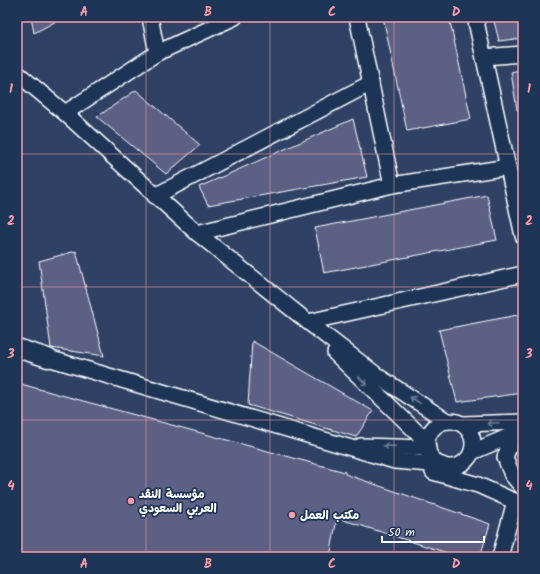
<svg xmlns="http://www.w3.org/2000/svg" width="540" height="574" font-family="Kalam,'Playpen Sans Arabic',sans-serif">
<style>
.building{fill:#5d6185;stroke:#fff}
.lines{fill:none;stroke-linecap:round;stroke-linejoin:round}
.minor-casing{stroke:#fff;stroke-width:18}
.major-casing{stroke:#fff;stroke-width:21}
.minor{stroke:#1d3557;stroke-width:15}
.major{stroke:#1d3557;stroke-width:18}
.oneway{stroke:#6c7c92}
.grid{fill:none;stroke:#ff9aa2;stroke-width:1;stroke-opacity:0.55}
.poi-dot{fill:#ff9aa2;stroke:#1d3557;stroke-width:1.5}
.labels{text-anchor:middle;stroke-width:3.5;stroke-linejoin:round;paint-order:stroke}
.poi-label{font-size:12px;font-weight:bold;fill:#fff;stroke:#1d3557;text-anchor:start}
.neatline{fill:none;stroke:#ff9aa2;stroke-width:1.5}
.grid-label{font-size:13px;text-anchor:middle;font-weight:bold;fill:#ff9aa2}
</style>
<rect width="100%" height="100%" fill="#2f4164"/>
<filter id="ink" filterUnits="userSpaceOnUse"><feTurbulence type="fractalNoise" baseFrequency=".025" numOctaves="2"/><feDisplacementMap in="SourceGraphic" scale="8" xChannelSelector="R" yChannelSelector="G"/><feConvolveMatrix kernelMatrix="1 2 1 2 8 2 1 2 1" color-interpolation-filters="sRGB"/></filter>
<g filter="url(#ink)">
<g class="building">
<polygon points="31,17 64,17 34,33"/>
<polygon points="383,17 449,17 471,119 407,131"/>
<polygon points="493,17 523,17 523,38 499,41"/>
<polygon points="523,69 523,110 517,110 511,72"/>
<polygon points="136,90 200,145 166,174 97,117"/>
<polygon points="353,119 367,177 208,205 199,187"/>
<polygon points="487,195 497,240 324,273 315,228"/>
<polygon points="76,251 104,356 51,348 39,261"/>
<polygon points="523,314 523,393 457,402 439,330"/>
<polygon points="252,341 373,411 356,437 248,405"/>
<polygon points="17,383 345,472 345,474 490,524 480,557 460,557 337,518 330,557 17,557"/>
</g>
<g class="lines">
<g class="minor-casing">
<g id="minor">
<polyline points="150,17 157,53"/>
<polyline points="357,17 392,185"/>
<polyline points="475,17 523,236"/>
<polyline points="484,57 523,54"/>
<polyline points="17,73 65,113 197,233 308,322 379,377 447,421"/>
<polyline points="65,113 157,53 235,17"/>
<polyline points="155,196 371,83"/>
<polyline points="197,233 392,185 508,167"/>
<polyline points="308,322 523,274"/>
<polyline points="335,353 427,442"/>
<polyline points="48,358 395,461 442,465"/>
<circle cx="450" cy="444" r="23"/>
<polyline points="463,424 523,422"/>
<polyline points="514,435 505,457 512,475 523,488"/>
<polyline points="361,446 428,448"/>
<polyline points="472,452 517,433"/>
<polyline points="433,472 478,485 523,505"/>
<polyline points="500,557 515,501"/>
</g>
</g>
<g class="major-casing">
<polyline id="major" points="17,348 48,358"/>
</g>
<use href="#minor" class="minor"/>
<use href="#major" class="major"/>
</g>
<defs><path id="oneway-shaft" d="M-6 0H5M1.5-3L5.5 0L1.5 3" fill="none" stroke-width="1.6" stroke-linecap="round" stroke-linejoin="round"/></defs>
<g class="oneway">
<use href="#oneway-shaft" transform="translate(363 381) rotate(44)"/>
<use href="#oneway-shaft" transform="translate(415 400) rotate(-147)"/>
<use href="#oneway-shaft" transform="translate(493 423) rotate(178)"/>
<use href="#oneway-shaft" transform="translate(389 446) rotate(-178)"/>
</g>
</g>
<path class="grid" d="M146,17V557M270,17V557M394,17V557M17,154H523M17,287H523M17,420H523"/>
<g class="poi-dot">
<circle cx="131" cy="501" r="4"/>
<circle cx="292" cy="515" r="4"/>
</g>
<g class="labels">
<g class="poi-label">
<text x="139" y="498">مؤسسة النقد<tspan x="139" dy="14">العربي السعودي</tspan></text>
<text x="300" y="519">مكتب العمل</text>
</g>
</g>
<rect width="540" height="574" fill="none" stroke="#1d3557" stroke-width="44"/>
<path d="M382 536v6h102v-6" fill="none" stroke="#ffffff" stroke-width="2"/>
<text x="388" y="536" font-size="12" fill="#ffffff" stroke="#1d3557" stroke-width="3" paint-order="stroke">50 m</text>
<rect x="22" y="22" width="496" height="530" class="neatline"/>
<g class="grid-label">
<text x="84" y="16">A</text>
<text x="208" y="16">B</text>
<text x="332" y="16">C</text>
<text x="456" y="16">D</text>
<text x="11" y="93">1</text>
<text x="529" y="93">1</text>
<text x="11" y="225">2</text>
<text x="529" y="225">2</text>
<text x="11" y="358">3</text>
<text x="529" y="358">3</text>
<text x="11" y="490">4</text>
<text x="529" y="490">4</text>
<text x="84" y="568">A</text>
<text x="208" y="568">B</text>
<text x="332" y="568">C</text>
<text x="456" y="568">D</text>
</g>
</svg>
